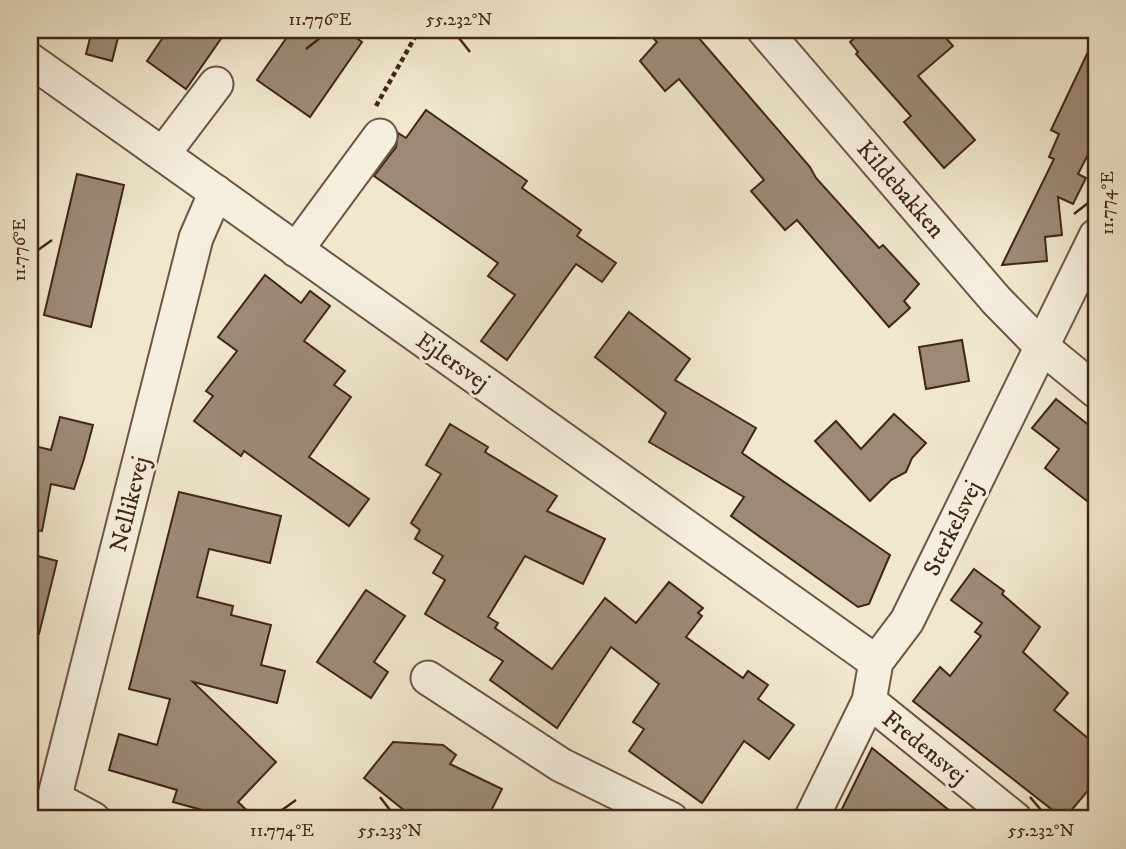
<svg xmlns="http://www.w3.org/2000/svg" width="1126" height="849" font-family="'IM FELL DW Pica',serif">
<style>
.building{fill:#9c8a77;stroke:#422519;stroke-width:2}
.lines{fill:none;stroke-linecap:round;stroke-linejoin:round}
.minor-casing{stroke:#6e5646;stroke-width:37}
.path{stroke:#422519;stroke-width:4.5;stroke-dasharray:5 3.5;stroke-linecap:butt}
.minor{stroke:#f5efde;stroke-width:33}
.ticks{fill:none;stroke:#422519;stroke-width:2.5}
.labels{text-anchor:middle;stroke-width:6;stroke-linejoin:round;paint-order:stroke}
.street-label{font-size:24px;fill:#422519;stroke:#f5efde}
.neatline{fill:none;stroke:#422519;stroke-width:2.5}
.ticks-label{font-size:18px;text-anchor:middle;fill:#422519}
</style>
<rect width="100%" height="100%" fill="#f0e7cd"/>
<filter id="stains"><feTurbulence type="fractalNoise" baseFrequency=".00286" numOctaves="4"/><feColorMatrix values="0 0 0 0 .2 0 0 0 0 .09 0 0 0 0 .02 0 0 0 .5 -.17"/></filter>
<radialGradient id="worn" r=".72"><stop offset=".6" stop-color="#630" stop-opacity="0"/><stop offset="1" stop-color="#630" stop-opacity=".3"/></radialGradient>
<g class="building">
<polygon points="92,30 120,30 112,61 86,54"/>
<polygon points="168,30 227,30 186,89 147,61"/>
<polygon points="292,30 345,30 362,42 310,117 257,80"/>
<polygon points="645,30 692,30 810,167 816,178 879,248 883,245 919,284 904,301 910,308 889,327 797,220 785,230 751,191 764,180 679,79 665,91 640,61 657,42"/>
<polygon points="864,30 939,30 953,46 918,76 975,140 944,168 904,122 911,116 856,54 858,52 850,42"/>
<polygon points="1096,35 1096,139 1078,174 1086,178 1073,204 1058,197 1062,235 1045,237 1047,261 1002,265 1054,159 1049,157 1059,134 1051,130"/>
<polygon points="426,110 527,181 522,188 581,230 577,236 616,263 602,282 576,264 507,360 481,341 515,295 488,276 498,263 374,176 396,147 398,133 406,138"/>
<polygon points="77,174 124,185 91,327 44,315"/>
<polygon points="265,275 301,303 310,291 330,306 304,341 345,371 334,385 351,397 309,457 369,499 349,526 244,451 241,456 194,421 213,396 206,391 237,351 218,337"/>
<polygon points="629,312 690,359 675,380 756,428 742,453 890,555 869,604 858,607 731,516 744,497 649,442 666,413 595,357"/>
<polygon points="962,340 969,381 926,389 919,347"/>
<polygon points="1056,399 1096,431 1096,508 1045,468 1059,449 1032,428"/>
<polygon points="894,414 926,443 912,458 906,472 891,480 870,501 815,441 836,421 861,449"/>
<polygon points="60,417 93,425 84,459 74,489 51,484 42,531 30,530 30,445 51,450"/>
<polygon points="450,424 488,447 485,452 557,496 547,511 605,539 583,584 525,556 488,617 498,623 495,628 552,669 605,598 636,623 669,582 703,608 698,613 702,616 686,637 743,678 748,671 768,685 758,699 794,725 769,759 744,741 702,803 629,751 644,729 633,722 659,684 611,647 557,728 490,680 503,661 425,614 445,580 433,573 443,556 415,539 420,530 411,523 441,474 426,465"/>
<polygon points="179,492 281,516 270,563 209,549 197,597 233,606 231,615 271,625 261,665 285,671 277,703 193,682 276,762 238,802 256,819 235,819 173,802 177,790 109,770 119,734 157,745 170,699 129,689"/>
<polygon points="30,554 57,561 39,634 30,633"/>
<polygon points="974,569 1004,591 1002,594 1040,627 1023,652 1068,693 1054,710 1096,745 1096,781 1064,819 913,701 940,667 950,676 981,636 975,632 982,623 951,600"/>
<polygon points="366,590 405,616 374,662 388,672 371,698 317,662"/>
<polygon points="393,742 443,745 456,755 450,764 502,789 487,819 415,819 364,778"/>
<polygon points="872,748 960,819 837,819"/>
</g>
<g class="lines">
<g class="minor-casing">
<g id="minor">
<polyline points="764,30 996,300 1041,346 1096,391"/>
<polyline points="30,60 876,662"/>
<polyline points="163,154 216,84"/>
<polyline points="296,250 380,136"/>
<polyline points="428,678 561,765 671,819"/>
<polyline points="869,701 1015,819"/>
<polyline points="54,798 93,819"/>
<polyline points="49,819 196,238 216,192"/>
<polyline points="811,819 869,701 876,662 907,621 1096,236"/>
</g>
</g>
<polyline class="path" points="376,106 419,30"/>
<use href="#minor" class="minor"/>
</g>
<path class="ticks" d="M459,38L470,52M306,49L320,38M1074,214L1088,203M38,250L52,240M380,797L390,810M1030,797L1041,810M282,810L296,800"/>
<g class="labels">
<g class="street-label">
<text transform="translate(901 189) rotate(49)" y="8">Kildebakken</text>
<text transform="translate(453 361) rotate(35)" y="8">Ejlersvej</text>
<text transform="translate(129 504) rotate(-76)" y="8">Nellikevej</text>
<text transform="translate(952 528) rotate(-64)" y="8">Sterkelsvej</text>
<text transform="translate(925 747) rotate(39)" y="8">Fredensvej</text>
</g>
</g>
<rect width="1126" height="849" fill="none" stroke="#f0e7cd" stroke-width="77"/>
<rect x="38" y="38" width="1050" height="772" class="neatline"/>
<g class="ticks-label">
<text x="320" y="25">11.776°E</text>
<text x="459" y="25">55.232°N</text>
<text transform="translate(1107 203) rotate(-90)" y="6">11.774°E</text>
<text transform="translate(19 250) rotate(-90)" y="6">11.776°E</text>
<text x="282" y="836">11.774°E</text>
<text x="390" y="836">55.233°N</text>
<text x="1041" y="836">55.232°N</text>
</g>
<rect width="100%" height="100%" filter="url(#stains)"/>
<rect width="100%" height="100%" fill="url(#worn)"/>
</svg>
